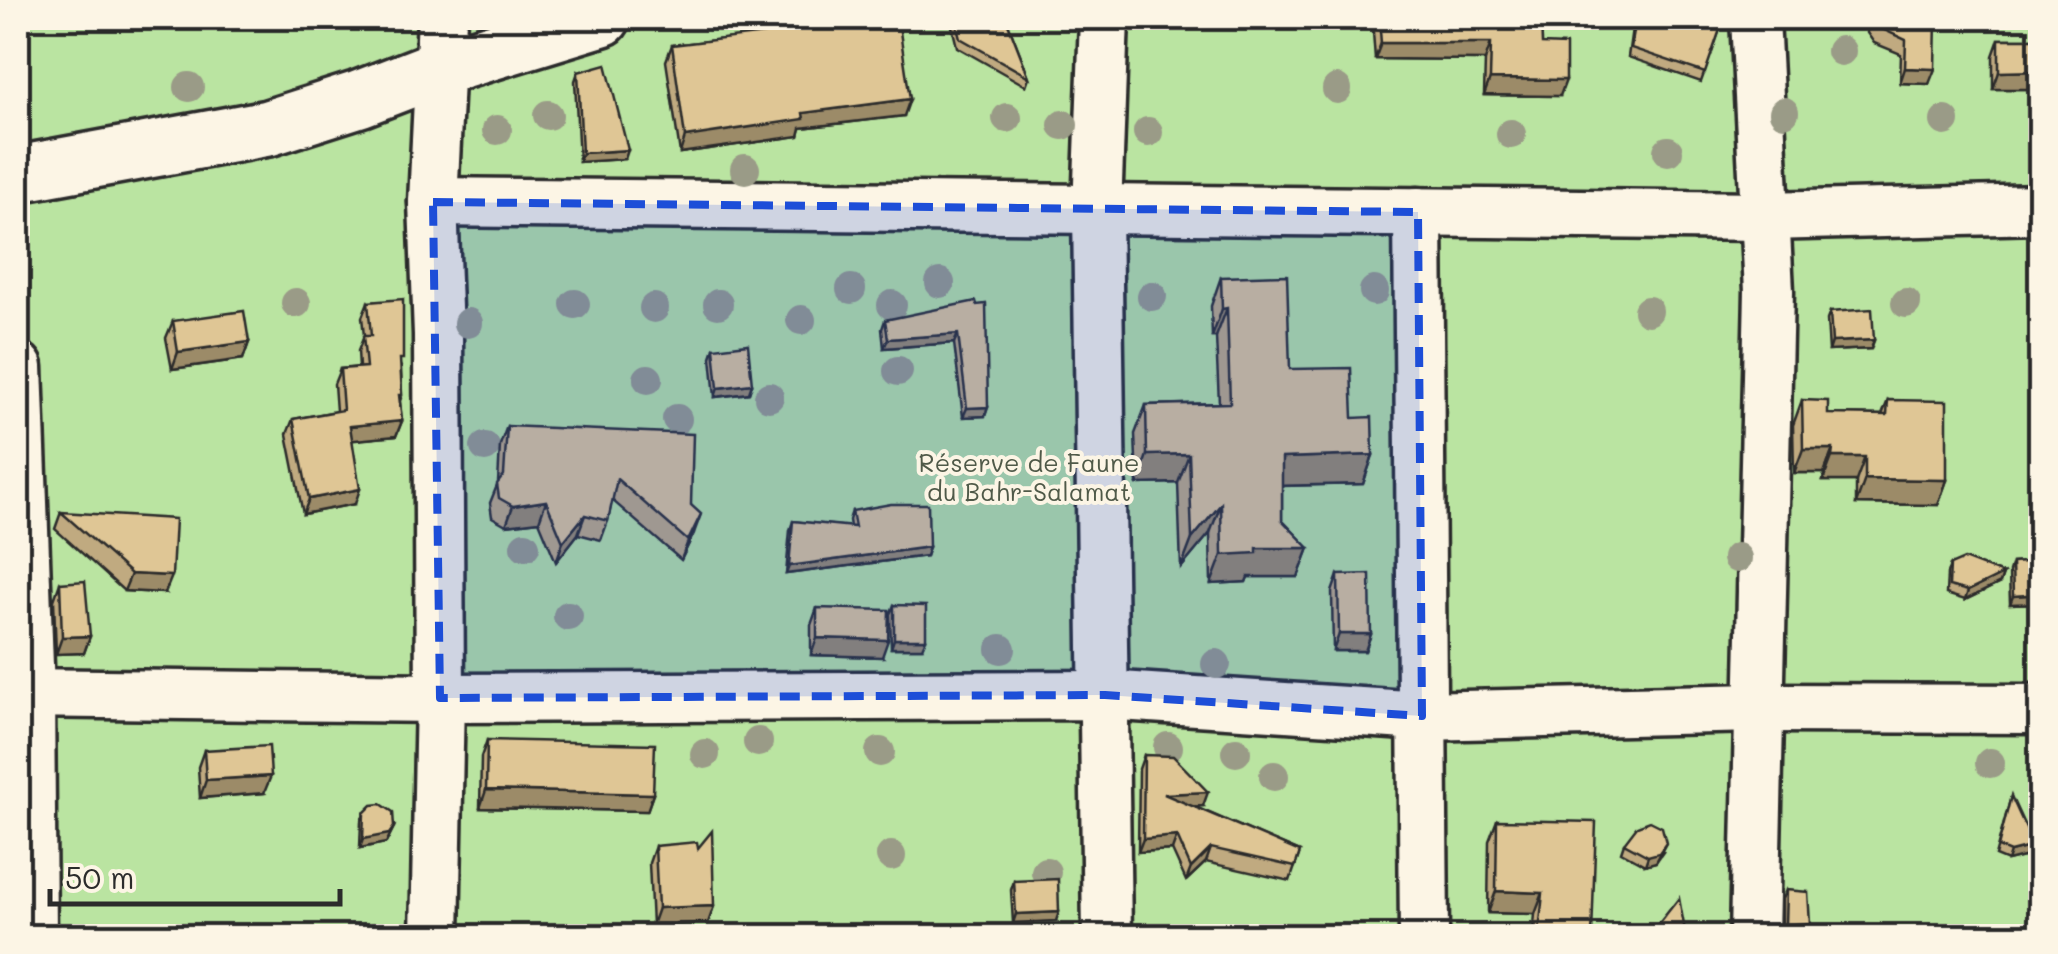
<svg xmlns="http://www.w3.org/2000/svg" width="2058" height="954" font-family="Mali,sans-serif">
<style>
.green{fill:#bae4a1;stroke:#728866;stroke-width:2.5}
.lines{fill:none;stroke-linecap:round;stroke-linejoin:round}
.minor-casing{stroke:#2b2b2b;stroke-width:55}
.major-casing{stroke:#2b2b2b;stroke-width:62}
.minor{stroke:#fcf5e5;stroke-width:48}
.major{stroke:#fcf5e5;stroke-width:55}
.tree{fill:#9a9b87}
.wall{fill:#c0aa80;stroke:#2b2b2b;stroke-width:2.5}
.shaded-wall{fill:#9c8b68;stroke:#2b2b2b;stroke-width:2.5}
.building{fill:#dfc695;stroke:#2b2b2b;stroke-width:2.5}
.marked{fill:#1d4ed8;fill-opacity:0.2;stroke:#1d4ed8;stroke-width:8;stroke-dasharray:20 12;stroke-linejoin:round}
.labels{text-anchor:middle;stroke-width:8;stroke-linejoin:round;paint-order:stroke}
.park-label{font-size:25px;fill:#4f5948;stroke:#fcf5e5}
</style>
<rect width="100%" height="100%" fill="#f6ecd5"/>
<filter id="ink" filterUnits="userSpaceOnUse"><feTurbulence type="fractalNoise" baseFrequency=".01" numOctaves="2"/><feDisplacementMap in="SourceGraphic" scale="20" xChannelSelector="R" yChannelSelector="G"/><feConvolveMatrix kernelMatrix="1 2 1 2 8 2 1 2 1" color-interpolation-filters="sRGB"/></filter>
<g filter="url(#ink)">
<rect class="green" x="18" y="18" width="2022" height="918"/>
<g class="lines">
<g class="minor-casing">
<g id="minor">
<polyline points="1104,18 1097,210 1107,936"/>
<polyline points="433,202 1765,216 2040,209"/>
<polyline points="1418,212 1424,936"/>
<polyline points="18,367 30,693 32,936"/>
<polyline points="18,693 440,698 1105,695 1422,716 1757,708 2040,709"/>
<polyline points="435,936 440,698 438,334 433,202 442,18"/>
<polyline points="1754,936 1769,291 1755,18"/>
</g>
</g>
<g class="major-casing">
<polyline id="major" points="18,174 268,128 359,99 442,67 602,18"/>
</g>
<use href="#minor" class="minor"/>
<use href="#major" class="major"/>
</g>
<g class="tree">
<circle cx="1841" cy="51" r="15"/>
<circle cx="189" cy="87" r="15"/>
<circle cx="1337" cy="89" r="15"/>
<circle cx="1784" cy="112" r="15"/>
<circle cx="548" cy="115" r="15"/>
<circle cx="1007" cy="118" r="15"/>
<circle cx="1945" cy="121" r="15"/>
<circle cx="1063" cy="125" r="15"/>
<circle cx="497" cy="130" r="15"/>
<circle cx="1148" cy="132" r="15"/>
<circle cx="1511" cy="134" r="15"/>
<circle cx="1668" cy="151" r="15"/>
<circle cx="745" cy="169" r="15"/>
<circle cx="940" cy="283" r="15"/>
<circle cx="851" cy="289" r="15"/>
<circle cx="1374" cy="291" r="15"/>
<circle cx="1152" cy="296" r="15"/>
<circle cx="296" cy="303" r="15"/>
<circle cx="1906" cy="303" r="15"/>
<circle cx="575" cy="304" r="15"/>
<circle cx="718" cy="304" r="15"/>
<circle cx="892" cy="305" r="15"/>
<circle cx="654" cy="308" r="15"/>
<circle cx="1648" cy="311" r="15"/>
<circle cx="801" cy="320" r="15"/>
<circle cx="468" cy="323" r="15"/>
<circle cx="898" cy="371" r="15"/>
<circle cx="648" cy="379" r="15"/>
<circle cx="769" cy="397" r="15"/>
<circle cx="677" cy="419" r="15"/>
<circle cx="485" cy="447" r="15"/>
<circle cx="525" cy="546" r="15"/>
<circle cx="1737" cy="558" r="15"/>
<circle cx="568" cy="616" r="15"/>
<circle cx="1001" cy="649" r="15"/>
<circle cx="1216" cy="664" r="15"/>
<circle cx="758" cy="742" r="15"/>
<circle cx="1168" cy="747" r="15"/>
<circle cx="880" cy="752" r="15"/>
<circle cx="1236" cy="752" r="15"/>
<circle cx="705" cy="754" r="15"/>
<circle cx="1990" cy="763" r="15"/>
<circle cx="1274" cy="776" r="15"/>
<circle cx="891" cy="856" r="15"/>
<circle cx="1046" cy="872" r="15"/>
</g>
<g class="wall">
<polygon points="792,18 898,18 904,116 801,128 799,136 680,153 666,61 672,45 788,32"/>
<polygon points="950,18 1006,18 1029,77 1026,86 957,47"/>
<polygon points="1372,18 1541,18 1542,44 1560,96 1484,95 1485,60 1375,59"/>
<polygon points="1724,18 1701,82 1628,57 1632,28 1636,19 1664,23"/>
<polygon points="1868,18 1936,18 1929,84 1900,83 1901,54 1874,43 1867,33"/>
<polygon points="1999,39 2040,39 2040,89 1993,89 1993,56"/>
<polygon points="578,72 625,159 579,162 575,81"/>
<polygon points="1221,277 1290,369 1353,418 1373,455 1363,484 1282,486 1282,520 1309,548 1298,577 1248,577 1246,582 1211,584 1210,533 1181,568 1178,483 1137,484 1135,434 1146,405 1219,403 1216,337 1212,337 1211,306"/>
<polygon points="368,302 401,367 402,395 400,401 402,421 396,436 352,440 355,504 303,514 287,434 293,419 336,411 334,384 340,369 359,367 358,351 364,336 362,317"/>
<polygon points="977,305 988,407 985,416 963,417 954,343 884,348 882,329 885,320"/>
<polygon points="1830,312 1874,340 1871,349 1829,351 1827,320"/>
<polygon points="173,321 249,342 243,359 172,369 166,338"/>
<polygon points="714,348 752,384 749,393 715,397 711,357"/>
<polygon points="1802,400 1828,414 1882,415 1888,400 1947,480 1938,505 1856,504 1856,481 1823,481 1824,473 1794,473 1793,425"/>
<polygon points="507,426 691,505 694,533 681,560 612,500 608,521 601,540 578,534 556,562 539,521 506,525 492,517 490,503 498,483 500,445"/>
<polygon points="852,511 929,547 926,556 786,574 790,530 793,521 850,527 849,520"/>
<polygon points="61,512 165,593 124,591 55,529"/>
<polygon points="2040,561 2039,603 2010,604 2009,572 2012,563"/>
<polygon points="1950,565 2003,574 2000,583 1965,600 1946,594 1947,574"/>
<polygon points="1338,575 1371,634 1365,651 1333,651 1332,592"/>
<polygon points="60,583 90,636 84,653 56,654 54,600"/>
<polygon points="894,605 922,648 891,648 890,614"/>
<polygon points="817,608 882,657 811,655 811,625"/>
<polygon points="487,740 653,794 647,811 480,808 481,757"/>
<polygon points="204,750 264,793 200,798 198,767"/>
<polygon points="1144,755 1203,806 1193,806 1300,852 1290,881 1206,862 1186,881 1172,850 1138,852 1139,769"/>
<polygon points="2011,796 2027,856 2007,861 1995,856"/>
<polygon points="364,813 394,827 386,843 360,848 361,821"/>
<polygon points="1497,820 1592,936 1533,936 1535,914 1488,913 1489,841"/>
<polygon points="1624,843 1663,852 1656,862 1645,865 1621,852"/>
<polygon points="655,846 714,906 708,923 652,925 649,863"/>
<polygon points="1014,881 1056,921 1013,923 1011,890"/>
<polygon points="1786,890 1807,932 1782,934 1782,899"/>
</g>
<g class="shaded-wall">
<polygon points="1257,18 1297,18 1255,23"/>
<polygon points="1381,43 1491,43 1485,60 1375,59"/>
<polygon points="1905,68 1935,69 1929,84 1900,83"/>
<polygon points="2040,71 2040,89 1993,89 1999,72"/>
<polygon points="1490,79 1566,80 1560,96 1484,95"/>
<polygon points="910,99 904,116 801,128 799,136 680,153 685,137 803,113"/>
<polygon points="628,150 625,159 579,162 582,153"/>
<polygon points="1227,308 1216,337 1212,337 1222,309"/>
<polygon points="958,334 954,343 884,348 888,339"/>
<polygon points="1874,340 1871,349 1829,351 1832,342"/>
<polygon points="249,342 243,359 172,369 178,352"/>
<polygon points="752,384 749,393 715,397 718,388"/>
<polygon points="988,407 985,416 963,417 967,408"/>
<polygon points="402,421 396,436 345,441 350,426"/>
<polygon points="1803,449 1833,449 1824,473 1794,473"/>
<polygon points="1189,454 1178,483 1137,484 1147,455"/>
<polygon points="1373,455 1363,484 1271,486 1282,458"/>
<polygon points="1832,457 1865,457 1856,481 1823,481"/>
<polygon points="1865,479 1947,480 1938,505 1856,504"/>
<polygon points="360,489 355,504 303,514 309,499"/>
<polygon points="546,501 539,521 506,525 513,506"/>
<polygon points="1221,504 1210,533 1181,568 1192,539"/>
<polygon points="701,514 694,533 681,560 688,541"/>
<polygon points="585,515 578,534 556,562 563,542"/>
<polygon points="929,547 926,556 786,574 789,566"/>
<polygon points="1257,548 1309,548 1298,577 1248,577 1246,582 1211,584 1222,555"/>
<polygon points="131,574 172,576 165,593 124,591"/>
<polygon points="2003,574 2000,583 1965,600 1968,591"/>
<polygon points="2040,594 2039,603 2010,604 2013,596"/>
<polygon points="1339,634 1371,634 1365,651 1333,651"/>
<polygon points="90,636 84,653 56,654 62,637"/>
<polygon points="817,638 888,640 882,657 811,655"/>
<polygon points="894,639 926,639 922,648 891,648"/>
<polygon points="271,776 264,793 200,798 206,780"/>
<polygon points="486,790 653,794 647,811 480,808"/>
<polygon points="1208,792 1203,806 1158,808 1164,794"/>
<polygon points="394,827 386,843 360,848 363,839"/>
<polygon points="1177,836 1172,850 1138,852 1143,839"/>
<polygon points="1666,843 1656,862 1645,865 1648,856"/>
<polygon points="2030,847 2027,856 2007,861 2010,852"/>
<polygon points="1211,848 1206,862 1186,881 1191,868"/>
<polygon points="1496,891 1543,893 1535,914 1488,913"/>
<polygon points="714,906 708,923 652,925 658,908"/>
<polygon points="1059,912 1056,921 1013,923 1016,914"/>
<polygon points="1810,923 1807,932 1782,934 1785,925"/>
<polygon points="1539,933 1580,936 1538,936"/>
</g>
<g class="building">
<polygon points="795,18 898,18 910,99 803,113 804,119 685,137 672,45 798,30"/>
<polygon points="955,18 1006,18 1029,77 960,38"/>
<polygon points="1379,18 1541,18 1542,44 1566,45 1566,80 1490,79 1491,43 1381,43"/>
<polygon points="1668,18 1724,18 1705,73 1631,48 1636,19 1664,23"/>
<polygon points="1872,18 1936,18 1935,69 1905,68 1906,40 1880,28"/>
<polygon points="1999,39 2040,39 2040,71 1999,72"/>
<polygon points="606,64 628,150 582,153 578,72"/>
<polygon points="1287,275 1290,369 1351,368 1353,418 1372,417 1373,455 1282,458 1282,520 1309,548 1257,548 1257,553 1222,555 1221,504 1192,539 1189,454 1147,455 1146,405 1230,403 1227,308 1222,309 1221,277"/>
<polygon points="403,299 403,359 400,359 402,395 399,395 402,421 350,426 360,489 309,499 293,419 343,410 340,369 366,367 363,336 371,336 368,302"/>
<polygon points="976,301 977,305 986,304 988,407 967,408 958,334 888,339 885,320"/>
<polygon points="1872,309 1874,340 1832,342 1830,312"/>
<polygon points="244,311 249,342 178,352 173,321"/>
<polygon points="748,344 752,384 718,388 714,348"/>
<polygon points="1802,400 1828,401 1828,414 1887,415 1888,400 1947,401 1947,480 1865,479 1865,457 1832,457 1833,449 1803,449"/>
<polygon points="507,426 693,434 691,505 701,514 688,541 617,479 608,521 585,515 563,542 546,501 513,506 499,498 497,484 504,475"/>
<polygon points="891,504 928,504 929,547 789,566 793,521 855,527 852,511"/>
<polygon points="61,512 175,519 172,576 131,574"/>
<polygon points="1964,559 2003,574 1968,591 1949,586 1950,565"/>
<polygon points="2040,561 2040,594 2013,596 2012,563"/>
<polygon points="1370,574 1371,634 1339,634 1338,575"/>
<polygon points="85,581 90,636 62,637 60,583"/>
<polygon points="894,605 926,606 926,639 894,639"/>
<polygon points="817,608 889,610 888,640 817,638"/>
<polygon points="487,740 655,744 653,794 486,790"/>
<polygon points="269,746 271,776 206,780 204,750"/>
<polygon points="1144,755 1173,756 1208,792 1164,794 1300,852 1295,867 1211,848 1191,868 1177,836 1143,839"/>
<polygon points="2011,796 2028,833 2030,847 2010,852 1998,847"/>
<polygon points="381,804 393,812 394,827 389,834 363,839 364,813 372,805"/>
<polygon points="1497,820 1596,822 1592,936 1539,933 1543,893 1496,891"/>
<polygon points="1650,821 1662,827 1666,843 1659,853 1648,856 1624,843 1637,826"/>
<polygon points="712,831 714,906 658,908 655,846 697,842 698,848"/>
<polygon points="1058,879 1059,912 1016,914 1014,881"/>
<polygon points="1786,890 1808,892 1810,923 1785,925"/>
<polygon points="1679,898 1686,936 1649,936"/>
</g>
</g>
<path class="marked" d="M433,202L1418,212L1422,716L1105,695L440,698Z"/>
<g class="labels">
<g class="park-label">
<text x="1029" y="472">Réserve de Faune<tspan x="1029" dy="29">du Bahr-Salamat</tspan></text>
</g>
</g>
<rect width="2058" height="954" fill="none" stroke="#fcf5e5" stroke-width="60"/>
<rect x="30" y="30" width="1998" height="894" fill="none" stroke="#2b2b2b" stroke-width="4" filter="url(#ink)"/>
<path d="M50 889v15h290v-15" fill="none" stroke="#2b2b2b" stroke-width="5"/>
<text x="65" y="889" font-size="30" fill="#2b2b2b" stroke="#fcf5e5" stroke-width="8" paint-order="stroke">50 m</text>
</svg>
